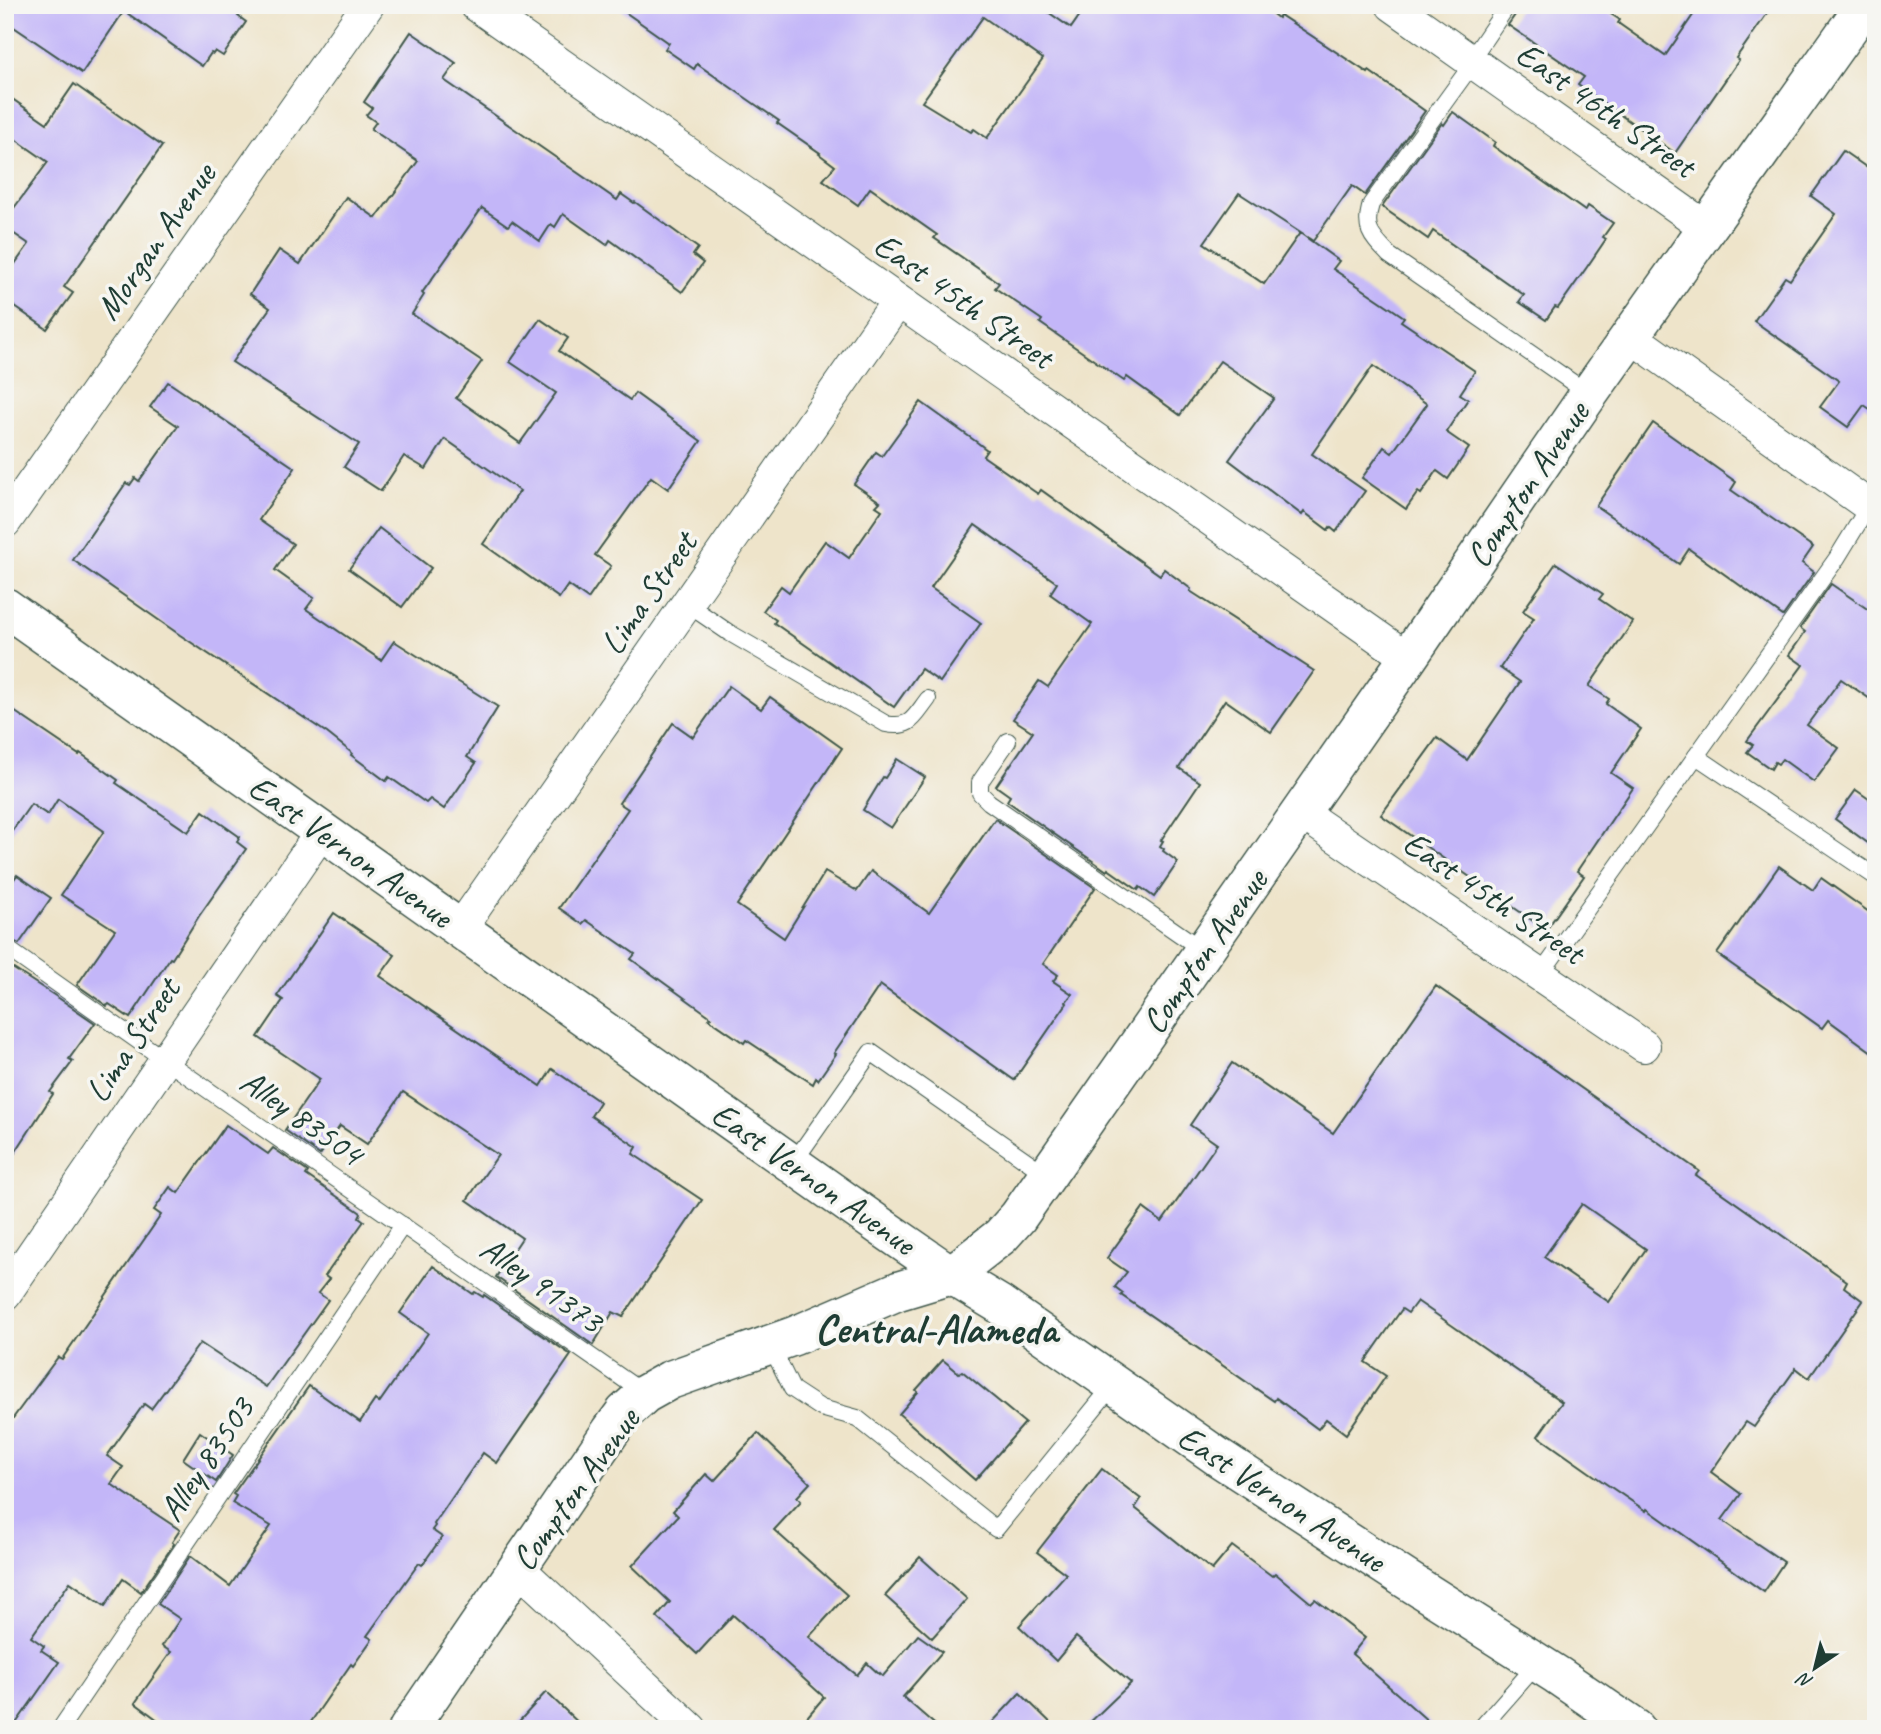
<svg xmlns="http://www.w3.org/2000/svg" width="1881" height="1734" font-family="Caveat,sans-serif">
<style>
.building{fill:#c3b6f8;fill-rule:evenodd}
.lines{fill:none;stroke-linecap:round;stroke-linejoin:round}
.lane-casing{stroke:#3e564a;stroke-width:18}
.street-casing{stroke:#3e564a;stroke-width:34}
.secondary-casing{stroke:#3e564a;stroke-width:41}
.lane{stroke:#fff;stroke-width:16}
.street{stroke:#fff;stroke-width:32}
.secondary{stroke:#fff;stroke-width:38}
.labels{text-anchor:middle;stroke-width:7;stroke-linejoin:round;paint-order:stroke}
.street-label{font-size:35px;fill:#1f3d34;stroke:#f6f6f2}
.district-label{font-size:42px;font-weight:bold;fill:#1f3d34;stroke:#f6f6f2}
</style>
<rect width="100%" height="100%" fill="#f6f6f2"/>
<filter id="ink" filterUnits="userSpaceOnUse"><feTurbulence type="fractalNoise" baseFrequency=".0143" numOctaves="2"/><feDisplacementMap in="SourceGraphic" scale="14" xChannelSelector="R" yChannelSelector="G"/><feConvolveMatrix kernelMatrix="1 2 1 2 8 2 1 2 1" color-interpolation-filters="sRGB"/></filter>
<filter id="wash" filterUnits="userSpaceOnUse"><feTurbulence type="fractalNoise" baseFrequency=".00686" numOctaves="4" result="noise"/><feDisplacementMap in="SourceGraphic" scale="28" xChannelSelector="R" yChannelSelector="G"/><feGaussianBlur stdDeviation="1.57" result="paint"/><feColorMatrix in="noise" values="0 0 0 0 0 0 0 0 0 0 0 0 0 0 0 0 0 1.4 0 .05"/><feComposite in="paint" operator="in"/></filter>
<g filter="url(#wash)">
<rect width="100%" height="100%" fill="#eee4ca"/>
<g id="blocks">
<g class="building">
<polygon points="5,5 246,5 238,16 246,22 223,56 215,51 213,54 211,53 202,66 124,11 82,73 5,21"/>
<path d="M615,5H1038L1071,28L1087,5H1261L1278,18L1280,15L1368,73L1369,71L1425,111L1365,195L1352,186L1313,241L1239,193L1204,243L1264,284L1300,233L1339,261L1333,269L1404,317L1401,321L1475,371L1460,394L1468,399L1446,432L1469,448L1448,479L1437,471L1421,494L1418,492L1406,509L1362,478L1384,447L1392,453L1427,404L1373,366L1312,454L1365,491L1336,532L1330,527L1328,530L1304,512L1302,515L1229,460L1274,398L1220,361L1180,415L1127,377L1124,381L1040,323L1042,320L995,288L999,283L934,238L937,235L870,188L858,205L823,180L835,166L819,154L820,153L777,123L779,121L697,64L694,69L665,49L669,43ZM983,17L1043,59L987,138L974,129L971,132L922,102Z"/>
<polygon points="1522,5 1597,5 1620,20 1618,23 1665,56 1700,5 1773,5 1736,58 1739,60 1675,153 1578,85 1584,77 1508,25"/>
<polygon points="411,32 456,63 444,80 617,200 621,194 634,203 635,202 698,248 693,255 703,263 682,292 610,240 607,245 563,214 555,227 551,224 540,241 512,221 508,226 482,208 422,293 424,295 412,314 482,361 456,398 520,443 556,393 510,362 540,319 568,338 559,351 630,400 635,393 701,441 668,489 651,477 595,555 611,566 588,599 568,585 559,598 483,544 520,491 445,439 426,469 404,456 381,491 344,467 359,444 232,362 270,308 250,294 279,250 300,264 346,197 376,218 418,161 371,129 376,122 366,115 372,108 364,102"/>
<polygon points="74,84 162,146 64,287 73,293 47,329 5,300 5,278 29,244 7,229 13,220 8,216 48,162 5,132 5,94 47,123"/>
<polygon points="1453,112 1495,142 1493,146 1585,211 1588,206 1613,223 1603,237 1606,239 1587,267 1558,308 1555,307 1546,320 1519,302 1524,295 1433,231 1428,239 1382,207 1442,123 1444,125"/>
<polygon points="1843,151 1876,174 1876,413 1864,405 1848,427 1820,407 1839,381 1754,321 1785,277 1790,280 1836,214 1811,196"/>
<polygon points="168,382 295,468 259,520 293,544 275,570 314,598 306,609 381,660 394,641 498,707 467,757 476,763 444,809 430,799 426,803 389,777 386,781 351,755 352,753 327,733 180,635 73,560 126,483 130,485 135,478 139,481 178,426 150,407"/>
<polygon points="921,402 978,443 987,450 983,456 1038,494 1041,490 1160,575 1164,569 1191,589 1190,591 1314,671 1271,732 1225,700 1179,768 1200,782 1161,840 1163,841 1160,846 1164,849 1163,851 1178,862 1154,897 1140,887 1138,890 1108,869 1107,871 1007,801 1010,796 996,786 1033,732 1013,719 1039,681 1048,687 1092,624 1050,594 1057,583 975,525 931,588 981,623 940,682 921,669 894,707 774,623 776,620 763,611 781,586 789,592 825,541 849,558 882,510 876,506 880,502 854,484 876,452 882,456"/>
<polygon points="1653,423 1736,482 1731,490 1813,547 1802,563 1814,572 1783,616 1689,549 1679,564 1596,506"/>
<polygon points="379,528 431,568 402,607 349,569"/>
<polygon points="1556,563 1603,594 1599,599 1633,622 1589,686 1609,699 1606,704 1641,729 1611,773 1633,788 1577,871 1584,876 1546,930 1381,815 1437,738 1467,760 1520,682 1500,668 1534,618 1523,611"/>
<polygon points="1831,584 1876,615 1876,703 1841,679 1807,725 1839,748 1814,782 1782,759 1778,764 1775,762 1771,769 1747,752 1753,745 1747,741 1803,665 1789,655 1805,632 1800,628"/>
<polygon points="729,686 761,709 770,697 842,748 737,905 784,938 825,872 857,891 871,871 929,913 995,819 1095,888 1043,964 1058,975 1053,981 1072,994 1066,1002 1067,1003 1014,1080 880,985 834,1053 836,1054 818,1080 816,1078 813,1084 746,1040 744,1043 709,1019 711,1017 631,959 635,954 586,920 582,924 559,908 628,809 619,803 673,723 693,737"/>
<polygon points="5,705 79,755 80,753 118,780 116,783 188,832 203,811 240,837 237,842 246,849 199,916 172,959 170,958 130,1018 109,1004 107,1006 77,985 115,930 61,895 104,831 58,799 48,815 31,804 5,841"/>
<polygon points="897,759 925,777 891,828 863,810 883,777 885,778"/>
<polygon points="1856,790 1876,804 1876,849 1835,819"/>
<polygon points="1779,866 1813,890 1821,878 1876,917 1876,1055 1828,1020 1822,1028 1717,954"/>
<polygon points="17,875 51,898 19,944 5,937 5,892"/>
<polygon points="334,913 395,955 380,976 541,1086 552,1069 600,1102 591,1116 637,1147 633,1154 702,1200 623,1317 613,1312 593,1345 496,1277 522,1238 467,1200 498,1155 403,1092 367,1144 340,1126 320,1155 285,1130 320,1079 258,1037 283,1000 277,996"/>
<polygon points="5,960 7,962 6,964 60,999 95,1023 69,1059 73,1061 50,1092 53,1094 5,1168"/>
<path d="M1436,986L1699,1171L1696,1175L1847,1281L1844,1287L1863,1301L1809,1378L1796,1368L1754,1427L1746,1422L1711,1472L1741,1494L1722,1520L1784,1562L1764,1592L1647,1509L1646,1511L1599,1479L1538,1436L1562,1402L1417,1301L1408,1313L1402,1309L1365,1362L1386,1376L1346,1434L1326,1419L1318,1429L1276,1398L1274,1401L1121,1295L1123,1293L1115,1287L1127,1272L1107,1258L1143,1208L1162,1222L1217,1144L1190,1125L1232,1063L1333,1133ZM1582,1204L1646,1249L1609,1302L1544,1257Z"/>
<polygon points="226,1125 268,1154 273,1148 308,1172 306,1175 361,1213 359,1217 364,1221 325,1276 329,1279 318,1293 328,1300 266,1387 200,1343 151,1409 144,1404 107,1456 123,1467 111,1484 180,1530 172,1542 174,1544 141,1592 123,1579 105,1606 70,1582 31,1637 44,1646 41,1650 59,1662 12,1729 5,1729 5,1429 58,1357 62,1359 161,1215 154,1210 170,1187 178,1193"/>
<polygon points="433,1266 473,1294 475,1292 483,1297 484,1295 571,1355 497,1463 483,1453 434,1524 435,1526 432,1530 442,1537 422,1565 419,1563 367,1636 372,1639 353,1666 351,1664 306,1729 170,1729 135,1703 171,1652 162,1646 180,1619 158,1604 190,1556 230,1586 271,1526 232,1503 236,1496 233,1494 309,1386 360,1422 375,1400 379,1403 428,1333 400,1313"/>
<polygon points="943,1360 959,1373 962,1371 1025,1423 975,1480 899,1414 918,1392 916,1390"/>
<polygon points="200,1432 233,1455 216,1482 183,1459"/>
<polygon points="758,1433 810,1483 797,1497 801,1501 774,1530 847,1595 809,1637 857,1675 867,1663 879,1674 880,1673 883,1676 918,1635 942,1652 903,1697 940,1729 797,1729 824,1697 733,1615 697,1654 657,1617 670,1602 632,1566 678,1516 673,1511 706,1474 714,1481"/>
<polygon points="1102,1469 1141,1499 1135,1508 1212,1570 1232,1546 1272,1576 1275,1573 1311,1603 1315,1599 1365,1638 1352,1654 1437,1729 1083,1729 1131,1683 1076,1637 1056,1661 1019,1626 1066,1574 1037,1552"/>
<polygon points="920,1557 967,1599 932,1638 885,1596"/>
<polygon points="546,1692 585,1729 512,1729"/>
<polygon points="1020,1693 1057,1729 986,1729"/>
</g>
</g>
</g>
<g filter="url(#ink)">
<use href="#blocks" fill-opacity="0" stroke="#3e564a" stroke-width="2"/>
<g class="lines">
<g class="lane-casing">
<g id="lane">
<polyline points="1470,61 1508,5"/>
<path d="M1473,63L1371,204C1363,230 1372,237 1389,255L1589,394"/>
<path d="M687,604L728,632L886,724C911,729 914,717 928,699"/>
<polyline points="1008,741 980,782 980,793 989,802 1204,951"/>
<polyline points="1696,756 1837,558 1870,504"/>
<polyline points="5,947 165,1060 645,1394"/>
<polyline points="1540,975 1696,756 1876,877"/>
<polyline points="793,1163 871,1052 1047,1175"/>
<polyline points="770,1344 792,1389 821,1408 857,1418 996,1529 1113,1385"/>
<polyline points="60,1729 403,1225"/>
<polyline points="1480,1729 1538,1663"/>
</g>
</g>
<g class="street-casing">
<g id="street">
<polyline points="476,5 1408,658"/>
<polyline points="1392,5 1707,228"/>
<polyline points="1630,336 1876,511"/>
<polyline points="5,522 368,5"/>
<polyline points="1300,812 1644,1046"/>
<polyline points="460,929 898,301"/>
<polyline points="5,1294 322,831"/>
<polyline points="517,1567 691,1729"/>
</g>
</g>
<g class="secondary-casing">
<g id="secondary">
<polyline points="5,607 880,1226 951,1275 999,1304 1218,1457 1404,1578 1557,1675 1636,1729"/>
<polyline points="408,1729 611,1431 625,1412 645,1394 670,1380 794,1336 898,1291 951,1275 1001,1236 1018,1217 1408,658 1589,394 1865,5"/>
</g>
</g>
<use href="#lane" class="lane"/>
<use href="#street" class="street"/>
<use href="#secondary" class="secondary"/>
</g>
</g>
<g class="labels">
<g class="street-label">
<text transform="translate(1606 109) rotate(35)" y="12">East 46th Street</text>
<text transform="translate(155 241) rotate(-55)" y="12">Morgan Avenue</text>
<text transform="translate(964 300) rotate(35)" y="12">East 45th Street</text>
<text transform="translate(1527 484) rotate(-56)" y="12">Compton Avenue</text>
<text transform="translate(648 593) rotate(-55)" y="12">Lima Street</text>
<text transform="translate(351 851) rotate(35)" y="12">East Vernon Avenue</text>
<text transform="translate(1494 897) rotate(34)" y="12">East 45th Street</text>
<text transform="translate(1204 951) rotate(-55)" y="12">Compton Avenue</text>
<text transform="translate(132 1040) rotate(-56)" y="12">Lima Street</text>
<text transform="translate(302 1117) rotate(35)" y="12">Alley 83504</text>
<text transform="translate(814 1178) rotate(35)" y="12">East Vernon Avenue</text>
<text transform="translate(542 1284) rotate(35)" y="12">Alley 91373</text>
<text transform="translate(206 1459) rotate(-56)" y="12">Alley 83503</text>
<text transform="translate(575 1489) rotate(-54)" y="12">Compton Avenue</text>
<text transform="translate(1282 1498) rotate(33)" y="12">East Vernon Avenue</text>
</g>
<g class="district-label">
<text x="936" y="1343">Central-Alameda</text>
</g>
</g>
<rect width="1881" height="1734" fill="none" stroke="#f6f6f2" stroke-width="28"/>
<g transform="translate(1815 1668) rotate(215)" stroke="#f6f6f2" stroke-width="5" paint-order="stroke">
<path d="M0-5L12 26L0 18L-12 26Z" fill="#1f3d34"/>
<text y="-10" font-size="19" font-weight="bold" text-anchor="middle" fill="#1f3d34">N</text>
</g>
</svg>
